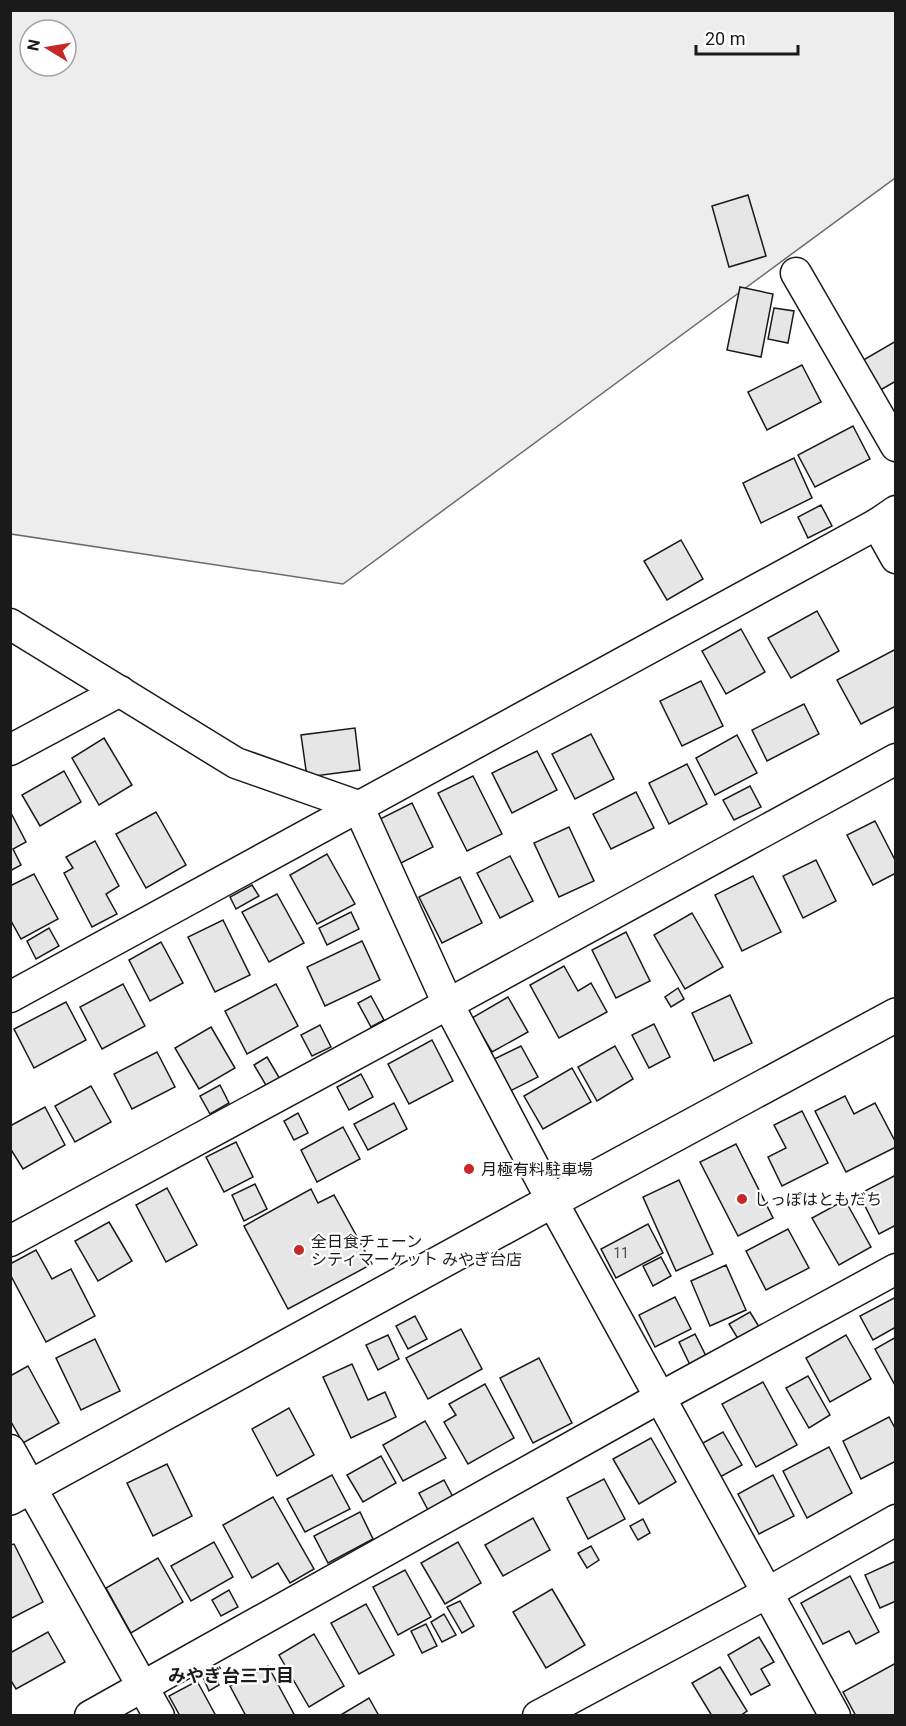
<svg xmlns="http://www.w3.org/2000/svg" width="906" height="1726" font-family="Roboto,'Noto Sans JP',sans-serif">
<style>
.green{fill:#ededed;stroke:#6a6a6a;stroke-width:1.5;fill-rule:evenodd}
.building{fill:#e6e6e6;stroke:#1a1a1a;stroke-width:1.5}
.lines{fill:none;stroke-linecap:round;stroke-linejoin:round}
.minor-casing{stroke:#1a1a1a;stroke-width:33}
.tertiary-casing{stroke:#1a1a1a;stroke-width:36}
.minor{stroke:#fff;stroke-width:30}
.tertiary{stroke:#fff;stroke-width:33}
.poi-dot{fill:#c62828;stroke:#fff;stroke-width:2}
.labels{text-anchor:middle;stroke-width:4.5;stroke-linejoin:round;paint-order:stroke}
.number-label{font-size:14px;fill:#4d4d4d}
.poi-label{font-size:16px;fill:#1a1a1a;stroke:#fff;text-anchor:start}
.neighbourhood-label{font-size:18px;font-weight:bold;fill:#1a1a1a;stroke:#fff}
</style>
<rect width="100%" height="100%" fill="#fff"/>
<path class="green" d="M10,11H895V178L343,584L11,534ZM30,30H66V66H30Z"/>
<g class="building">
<polygon points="748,195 766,256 729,267 712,206"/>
<polygon points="740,287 773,294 761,357 727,350"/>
<polygon points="774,308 794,311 788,343 768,339"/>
<polygon points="896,341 896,381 877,392 860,362"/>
<polygon points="802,365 821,402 767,430 748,392"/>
<polygon points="853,426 870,459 815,487 798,455"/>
<polygon points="794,458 812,498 761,523 743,483"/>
<polygon points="821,505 832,526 808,538 798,517"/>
<polygon points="681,540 703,579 667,600 644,561"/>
<polygon points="817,611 839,651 791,678 768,638"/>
<polygon points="741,629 765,672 726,694 702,651"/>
<polygon points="896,649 896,706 861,724 837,680"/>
<polygon points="701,681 723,726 682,746 660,701"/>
<polygon points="804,704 819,734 767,761 752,730"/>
<polygon points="355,728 360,770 307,777 301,735"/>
<polygon points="591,734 614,779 575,799 552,754"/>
<polygon points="737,735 757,773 715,795 696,758"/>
<polygon points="104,738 132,785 99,805 72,758"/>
<polygon points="537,751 557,790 512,813 492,773"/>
<polygon points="687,764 707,804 669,824 649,783"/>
<polygon points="64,771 81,802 40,826 22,795"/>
<polygon points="473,776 502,834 467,851 438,793"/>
<polygon points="750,786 761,807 734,820 723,800"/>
<polygon points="636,792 654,828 611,849 593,814"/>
<polygon points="412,803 433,847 399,864 378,820"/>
<polygon points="10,811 26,842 13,849 21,865 10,871"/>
<polygon points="156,812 186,865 146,888 116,834"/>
<polygon points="875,821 896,862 896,873 873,885 847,835"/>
<polygon points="569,827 594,881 559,897 534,843"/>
<polygon points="95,841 119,886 106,894 117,914 92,927 64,873 73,868 66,857"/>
<polygon points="327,854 355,904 317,924 290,875"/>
<polygon points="510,856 533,901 500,918 477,873"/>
<polygon points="816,860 836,901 803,918 783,876"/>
<polygon points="34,874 58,919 21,939 10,919 10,886"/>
<polygon points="753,876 781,932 742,951 715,895"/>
<polygon points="460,877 482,923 442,943 419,897"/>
<polygon points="252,885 259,896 236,909 230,897"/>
<polygon points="277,894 304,943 269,962 242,912"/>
<polygon points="351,912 359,929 327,945 319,928"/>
<polygon points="692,913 723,967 685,989 654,935"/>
<polygon points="223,920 250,975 215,992 188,937"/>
<polygon points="49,928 59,946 36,959 27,941"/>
<polygon points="626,932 650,981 616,998 592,950"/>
<polygon points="362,941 380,980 325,1006 307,967"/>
<polygon points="161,942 183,983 150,1001 129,960"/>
<polygon points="564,966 578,991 591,983 607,1012 559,1038 530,985"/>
<polygon points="123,984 145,1026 102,1049 80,1007"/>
<polygon points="276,984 298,1026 247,1054 225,1011"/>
<polygon points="678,988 684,999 671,1007 665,997"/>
<polygon points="730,995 752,1043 714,1061 692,1013"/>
<polygon points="371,996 384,1020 371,1027 358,1003"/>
<polygon points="508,997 528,1032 492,1052 472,1018"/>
<polygon points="66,1002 86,1040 34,1068 14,1029"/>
<polygon points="654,1024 670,1057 649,1068 632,1035"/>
<polygon points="320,1025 331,1047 312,1056 301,1035"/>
<polygon points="211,1027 235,1068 199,1089 175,1048"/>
<polygon points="432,1040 453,1081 409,1104 388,1064"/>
<polygon points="521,1046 538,1077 504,1094 488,1062"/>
<polygon points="615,1046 633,1079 597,1101 578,1067"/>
<polygon points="157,1052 175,1087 132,1109 114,1074"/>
<polygon points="267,1057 280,1079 267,1087 254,1065"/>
<polygon points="572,1068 591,1102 543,1129 524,1096"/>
<polygon points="361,1074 373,1097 349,1110 337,1087"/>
<polygon points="220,1085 229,1103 210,1114 200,1096"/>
<polygon points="91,1086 111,1122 75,1142 55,1106"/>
<polygon points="845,1096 854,1114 875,1103 896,1143 896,1147 846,1172 815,1111"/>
<polygon points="394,1103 407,1129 368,1150 354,1124"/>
<polygon points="45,1107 65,1145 23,1169 10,1148 10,1126"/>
<polygon points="802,1111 828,1163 782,1186 768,1157 786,1148 774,1125"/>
<polygon points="298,1113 308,1133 294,1140 284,1121"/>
<polygon points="343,1127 360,1159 317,1182 301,1150"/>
<polygon points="236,1142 253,1177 224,1192 206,1157"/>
<polygon points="736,1144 773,1218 738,1236 700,1162"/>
<polygon points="896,1175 896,1225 879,1234 859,1194"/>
<polygon points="679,1180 713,1254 676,1271 643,1197"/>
<polygon points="255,1184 267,1209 244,1221 232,1195"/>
<polygon points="167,1188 197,1245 166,1262 136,1205"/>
<polygon points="311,1189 318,1203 334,1195 372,1264 288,1309 244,1226"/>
<polygon points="845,1200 871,1247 839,1265 812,1218"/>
<polygon points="109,1222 132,1261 98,1281 75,1241"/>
<polygon points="648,1224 663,1253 616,1278 601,1249"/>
<polygon points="788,1229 809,1268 766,1290 746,1251"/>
<polygon points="36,1250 52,1279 71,1269 95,1316 46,1342 10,1274 10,1264"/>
<polygon points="661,1257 671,1276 653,1286 643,1266"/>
<polygon points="726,1265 746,1310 710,1326 691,1281"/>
<polygon points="675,1297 691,1329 655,1347 639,1315"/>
<polygon points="896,1297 896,1327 873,1340 860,1316"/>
<polygon points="750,1312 761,1330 740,1342 729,1324"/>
<polygon points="415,1316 427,1339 408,1349 396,1326"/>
<polygon points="461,1329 482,1369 428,1399 406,1358"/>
<polygon points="695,1334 707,1358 691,1367 679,1342"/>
<polygon points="388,1335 399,1359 378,1370 366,1345"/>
<polygon points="846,1335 871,1379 830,1402 806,1358"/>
<polygon points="896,1337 896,1387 875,1349"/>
<polygon points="95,1339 120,1391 81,1410 56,1358"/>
<polygon points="539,1358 572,1423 533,1443 500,1378"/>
<polygon points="352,1364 368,1400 385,1392 396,1417 351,1438 323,1377"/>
<polygon points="28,1366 59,1423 23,1443 10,1420 10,1376"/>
<polygon points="808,1376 830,1415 809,1428 786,1388"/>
<polygon points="763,1382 797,1445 756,1467 722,1404"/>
<polygon points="485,1384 514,1438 468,1464 444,1422 456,1415 449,1404"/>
<polygon points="289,1408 314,1455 277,1476 252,1429"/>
<polygon points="889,1417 896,1430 896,1461 861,1479 843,1441"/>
<polygon points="425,1421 446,1458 403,1481 383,1445"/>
<polygon points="723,1432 742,1465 720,1477 701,1444"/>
<polygon points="651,1438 676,1482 639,1504 613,1459"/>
<polygon points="829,1447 852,1493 807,1518 783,1471"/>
<polygon points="381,1456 396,1483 363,1502 347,1475"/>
<polygon points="167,1464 192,1516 153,1536 127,1483"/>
<polygon points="332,1475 350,1509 305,1532 287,1499"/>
<polygon points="773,1475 794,1516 759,1534 738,1494"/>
<polygon points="604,1479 625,1519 588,1539 567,1498"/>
<polygon points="444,1480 453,1497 428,1510 419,1493"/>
<polygon points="273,1497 314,1569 290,1583 278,1563 252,1578 223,1525"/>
<polygon points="360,1512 373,1539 328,1563 314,1536"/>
<polygon points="533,1518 550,1550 503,1576 485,1545"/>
<polygon points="643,1519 650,1533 638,1540 630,1526"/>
<polygon points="214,1542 233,1577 191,1601 171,1566"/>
<polygon points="458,1542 481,1583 445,1604 421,1563"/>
<polygon points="14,1544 43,1602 10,1619 10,1545"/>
<polygon points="591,1546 599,1560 587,1568 578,1553"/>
<polygon points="158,1558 183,1602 131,1633 106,1588"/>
<polygon points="896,1561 896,1601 880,1608 865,1575"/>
<polygon points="405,1570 431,1617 398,1635 373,1587"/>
<polygon points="850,1576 879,1632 856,1644 849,1631 823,1644 801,1603"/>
<polygon points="552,1589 585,1645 546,1668 513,1612"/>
<polygon points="229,1590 238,1607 221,1616 212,1600"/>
<polygon points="460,1601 474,1626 462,1633 447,1607"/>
<polygon points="366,1604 394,1655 359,1674 331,1623"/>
<polygon points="444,1614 456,1635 442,1642 431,1622"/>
<polygon points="426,1624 437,1646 422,1653 411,1631"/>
<polygon points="48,1632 65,1662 16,1689 10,1679 10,1653"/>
<polygon points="314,1634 344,1686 309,1707 279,1655"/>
<polygon points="759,1637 774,1662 761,1669 770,1685 751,1695 728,1655"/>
<polygon points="896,1663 896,1716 856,1716 843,1692"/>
<polygon points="268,1666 295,1716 246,1716 230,1686"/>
<polygon points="720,1667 747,1711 740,1716 712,1716 692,1683"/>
<polygon points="214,1674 219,1685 209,1691 204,1679"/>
<polygon points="197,1681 216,1716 180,1716 169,1696"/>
<polygon points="369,1698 379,1716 339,1716"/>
</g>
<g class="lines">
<g class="minor-casing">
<g id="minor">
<polyline points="796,273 896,446"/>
<polyline points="877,524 896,558"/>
<polyline points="10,624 236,763 358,806 448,1004 552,1201 835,1716"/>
<polyline points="10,750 120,691"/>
<polyline points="10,997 877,524 896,511"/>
<polyline points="10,1241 448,1004 896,759"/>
<polyline points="10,1450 159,1716"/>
<polyline points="90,1716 659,1398 896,1269"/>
<polyline points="538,1716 767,1593 896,1520"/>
</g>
</g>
<g class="tertiary-casing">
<polyline id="tertiary" points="10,1498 552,1201 896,1015"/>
</g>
<use href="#minor" class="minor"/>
<use href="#tertiary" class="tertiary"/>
</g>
<g class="poi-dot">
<circle cx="469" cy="1169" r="6"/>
<circle cx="742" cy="1199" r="6"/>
<circle cx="299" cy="1250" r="6"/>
</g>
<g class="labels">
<g class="number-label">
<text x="621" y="1258">11</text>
</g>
<g class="poi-label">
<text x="481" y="1175">月極有料駐車場</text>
<text x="754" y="1205">しっぽはともだち</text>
<text x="311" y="1247">全日食チェーン<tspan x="311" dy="18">シティマーケット みやぎ台店</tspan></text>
</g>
<g class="neighbourhood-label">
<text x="231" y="1682">みやぎ台三丁目</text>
</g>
</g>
<rect width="906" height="1726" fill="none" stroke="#1a1a1a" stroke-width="24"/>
<g transform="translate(48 48) rotate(281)"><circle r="28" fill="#ffffff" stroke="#a3a3a3" stroke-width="1.5"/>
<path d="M0-4.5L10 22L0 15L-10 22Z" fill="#c62828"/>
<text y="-9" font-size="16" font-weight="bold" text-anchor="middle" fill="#1a1a1a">N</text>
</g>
<path d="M696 45v9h102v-9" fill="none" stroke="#1a1a1a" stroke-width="3"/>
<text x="705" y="45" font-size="18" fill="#1a1a1a" stroke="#ffffff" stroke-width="4.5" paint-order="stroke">20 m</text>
</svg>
